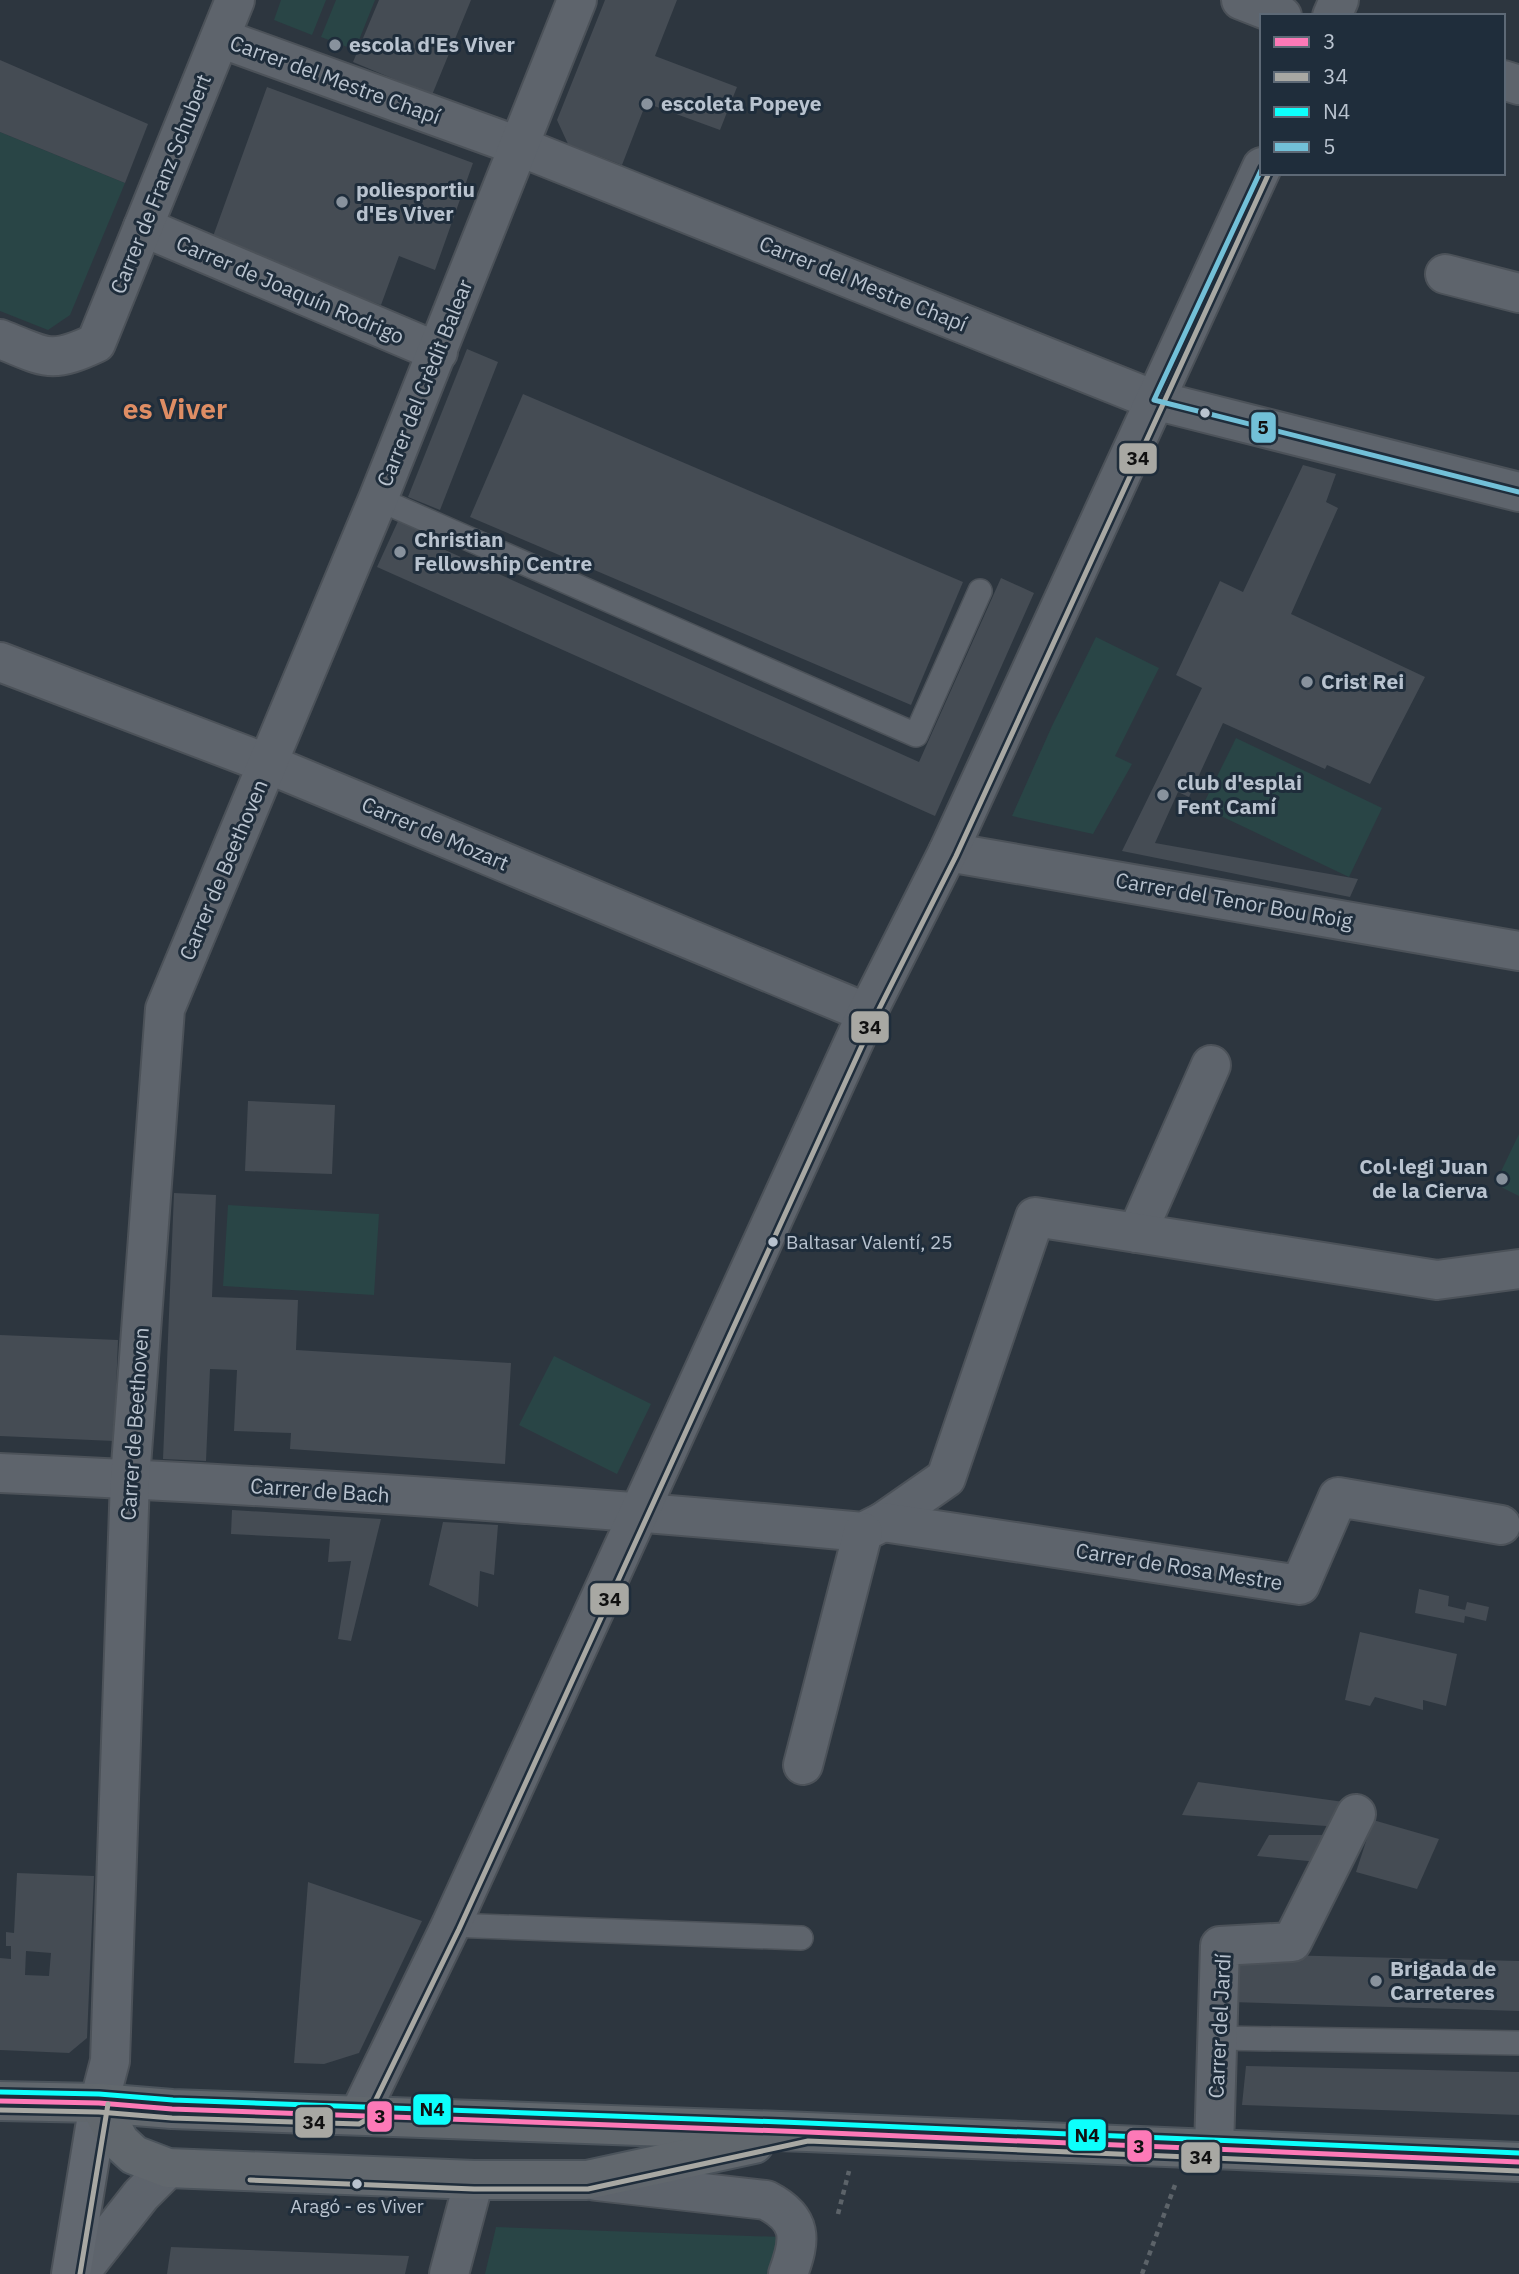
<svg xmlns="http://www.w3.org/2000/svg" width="1519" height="2274" font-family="'IBM Plex Sans',sans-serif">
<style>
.green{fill:#294546}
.building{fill:#454c54;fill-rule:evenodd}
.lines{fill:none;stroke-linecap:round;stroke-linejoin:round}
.lane-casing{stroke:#4c5259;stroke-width:26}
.street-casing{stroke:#4c5259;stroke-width:42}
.secondary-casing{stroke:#4c5259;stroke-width:42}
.primary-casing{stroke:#4b535b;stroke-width:42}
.path{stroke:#5c6369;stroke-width:4.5;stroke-dasharray:5 5;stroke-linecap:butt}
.lane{stroke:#5e646c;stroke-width:23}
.street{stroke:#5e646c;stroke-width:38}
.secondary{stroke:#626870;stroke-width:38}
.primary{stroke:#61676d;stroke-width:38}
.bus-1-casing{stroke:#1f2d3b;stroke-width:10}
.bus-2-casing{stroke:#1f2d3b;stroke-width:10}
.bus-3-casing{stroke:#1f2d3b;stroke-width:10}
.bus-4-casing{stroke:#1f2d3b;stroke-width:10}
.bus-1{stroke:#fd79b7;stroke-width:5}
.bus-2{stroke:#a8a8a3;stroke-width:5}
.bus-3{stroke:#0dfffc;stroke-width:5}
.bus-4{stroke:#72c0d8;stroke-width:5}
.poi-dot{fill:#88929d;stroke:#1f2d3b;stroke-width:2.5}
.bus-dot{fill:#b9c3cf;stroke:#1f2d3b;stroke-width:2.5}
.labels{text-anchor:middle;stroke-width:6;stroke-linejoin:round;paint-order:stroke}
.bus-label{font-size:19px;fill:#b9c3cf;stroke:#1f2d3b;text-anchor:start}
.poi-label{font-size:21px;font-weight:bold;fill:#b9c3cf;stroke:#1f2d3b;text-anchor:start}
.street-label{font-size:21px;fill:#b9c3cf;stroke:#1f2d3b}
.district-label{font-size:28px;font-weight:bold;fill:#de8d64;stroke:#1f2d3b}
.line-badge{stroke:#1f2d3b;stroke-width:2.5}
.pale-badge-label{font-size:19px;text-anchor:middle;font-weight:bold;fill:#111}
</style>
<rect width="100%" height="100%" fill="#2d363f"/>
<g class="green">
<polygon points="281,0 326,0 312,35 274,20"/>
<polygon points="336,0 375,0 355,50 321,37"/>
<polygon points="0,132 125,183 70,315 48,330 0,311"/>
<polygon points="1096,637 1159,668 1115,756 1132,764 1093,834 1012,816 1052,726"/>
<polygon points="1236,738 1382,808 1349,877 1202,807"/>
<polygon points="1519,1134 1519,1196 1495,1184"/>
<polygon points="228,1205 379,1214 374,1295 223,1286"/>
<polygon points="554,1356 651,1404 617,1474 519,1425"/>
<polygon points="496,2227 781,2237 767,2274 485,2274"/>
</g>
<g class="building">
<polygon points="379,0 471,0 432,95 353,62"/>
<polygon points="605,0 677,0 655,56 737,87 720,130 646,103 622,165 568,144 557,120"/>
<polygon points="0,60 148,124 125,183 0,132"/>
<polygon points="267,87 473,163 435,270 399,256 381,305 211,242"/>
<polygon points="467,349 498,362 440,510 408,497"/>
<polygon points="523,394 963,582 911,705 470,517"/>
<polygon points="1303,465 1336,474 1326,502 1338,508 1291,614 1425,677 1370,784 1327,765 1325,769 1223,723 1189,797 1178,792 1155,843 1358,879 1350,897 1122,851 1202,688 1176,675 1220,581 1243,592"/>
<polygon points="399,519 429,532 425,541 919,762 1001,578 1034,593 935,816 377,567"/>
<polygon points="248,1101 335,1105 332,1174 245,1171"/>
<polygon points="174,1193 216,1195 212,1297 298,1300 296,1350 511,1363 505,1464 290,1449 291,1433 234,1431 237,1370 210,1369 206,1461 163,1459"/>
<polygon points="0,1335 118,1340 114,1441 0,1436"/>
<polygon points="232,1510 381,1519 351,1641 338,1639 351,1561 328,1562 330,1539 231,1534"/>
<polygon points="443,1522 498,1525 494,1575 480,1571 478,1607 429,1585"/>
<polygon points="1419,1589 1449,1596 1448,1606 1465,1610 1467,1602 1489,1607 1486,1621 1465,1616 1464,1623 1415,1613"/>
<polygon points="1360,1632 1457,1654 1446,1706 1423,1700 1423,1710 1375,1697 1370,1706 1345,1700"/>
<polygon points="1198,1782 1344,1802 1339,1827 1182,1815"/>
<polygon points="1373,1820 1439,1839 1417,1889 1356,1872"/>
<polygon points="1269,1835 1329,1835 1318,1862 1257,1856"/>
<path d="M17,1873L94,1876L87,2038L69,2053L0,2050V1958L11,1959V1946H6V1932L14,1933ZM26,1951L51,1953L49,1976L25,1975Z"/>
<polygon points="308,1882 422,1921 359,2053 324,2064 294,2063"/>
<polygon points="1236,1954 1519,1961 1519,2011 1231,2002"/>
<polygon points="1246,2066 1519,2072 1519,2115 1242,2105"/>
<polygon points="171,2247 409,2256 405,2274 167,2274"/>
</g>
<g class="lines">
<g class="lane-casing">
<g id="lane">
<polyline points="378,499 916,735 980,591"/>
<polyline points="451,1925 801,1938"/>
<polyline points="1218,2038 1519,2043"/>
</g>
</g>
<g class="street-casing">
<g id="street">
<polyline points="1241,0 1282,16"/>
<polyline points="1332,16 1339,0"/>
<polyline points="220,38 518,146 1154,400 1519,492"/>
<polyline points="1503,80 1519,85"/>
<polyline points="143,227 438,352"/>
<polyline points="1445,274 1519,293"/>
<path d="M0,339C46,357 49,365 96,343L235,0"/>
<polyline points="0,662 268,764 867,1013"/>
<polyline points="948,852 1519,951"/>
<polyline points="1137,1233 1211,1065"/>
<path d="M0,1473C288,1486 576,1505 863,1532L883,1522L946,1478L1035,1217L1437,1280L1519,1269"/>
<polyline points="883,1522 1300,1585 1338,1497 1501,1525"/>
<polyline points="803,1765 863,1532"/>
<polyline points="99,2103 110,2061 130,1479 165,1009 378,499 577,0"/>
<polyline points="359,2115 451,1925 867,1013 948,852 1262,167"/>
<polyline points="1214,2149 1220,1946 1292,1942 1356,1814"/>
<path d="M597,2181L766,2200C803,2219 801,2239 788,2274"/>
<polyline points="79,2274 141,2195 168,2168"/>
<polyline points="449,2274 474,2180"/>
</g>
</g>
<g class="secondary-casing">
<polyline id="secondary" points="71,2274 99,2103"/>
</g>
<g class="primary-casing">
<g id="primary">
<polyline points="0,2101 99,2103 172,2109 807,2132 1519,2162"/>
<polyline points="99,2103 120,2142 134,2155 168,2168 474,2180 587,2180 754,2144"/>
</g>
</g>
<g class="path">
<polyline points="838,2214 849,2171"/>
<polyline points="1142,2274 1175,2185"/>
</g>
<use href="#lane" class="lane"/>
<use href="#street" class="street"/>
<use href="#secondary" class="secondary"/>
<use href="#primary" class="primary"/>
<g class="bus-1-casing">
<polyline id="bus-1" points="0,2101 99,2103 172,2109 807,2132 1519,2162"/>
</g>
<g class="bus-2-casing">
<g id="bus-2">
<polyline points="0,2110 99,2112 172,2118 359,2124 366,2120 459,1929 875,1017 956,856 1269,173"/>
<polyline points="250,2180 474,2189 588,2189 808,2141 1519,2171"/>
<polyline points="80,2274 108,2104"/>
</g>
</g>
<g class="bus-3-casing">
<polyline id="bus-3" points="0,2092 99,2094 173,2100 807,2123 1519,2153"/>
</g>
<g class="bus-4-casing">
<polyline id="bus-4" points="1262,168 1154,400 1519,492"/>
</g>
<use href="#bus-1" class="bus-1"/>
<use href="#bus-2" class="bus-2"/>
<use href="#bus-3" class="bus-3"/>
<use href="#bus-4" class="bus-4"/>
</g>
<g class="poi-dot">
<circle cx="335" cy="45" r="7"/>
<circle cx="647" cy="104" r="7"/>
<circle cx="342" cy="202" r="7"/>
<circle cx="400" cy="552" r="7"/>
<circle cx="1307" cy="682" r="7"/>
<circle cx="1163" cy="795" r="7"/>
<circle cx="1502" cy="1179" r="7"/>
<circle cx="1376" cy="1981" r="7"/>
</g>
<g class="bus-dot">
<circle cx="1205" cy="413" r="6"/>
<circle cx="773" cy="1242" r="6"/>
<circle cx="357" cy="2184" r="6"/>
</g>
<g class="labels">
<g class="bus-label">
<text x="786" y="1249">Baltasar Valentí, 25</text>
<text x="357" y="2213" text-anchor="middle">Aragó - es Viver</text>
</g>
<g class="poi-label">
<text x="349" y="52">escola d'Es Viver</text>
<text x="661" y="111">escoleta Popeye</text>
<text x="356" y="197">poliesportiu<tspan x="356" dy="24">d'Es Viver</tspan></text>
<text x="414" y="547">Christian<tspan x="414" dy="24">Fellowship Centre</tspan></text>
<text x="1321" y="689">Crist Rei</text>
<text x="1177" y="790">club d'esplai<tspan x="1177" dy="24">Fent Camí</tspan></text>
<text x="1488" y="1174" text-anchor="end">Col·legi Juan<tspan x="1488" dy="24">de la Cierva</tspan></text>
<text x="1390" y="1976">Brigada de<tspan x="1390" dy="24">Carreteres</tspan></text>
</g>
<g class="street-label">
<text transform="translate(335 80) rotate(20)" y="7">Carrer del Mestre Chapí</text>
<text transform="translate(161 184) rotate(-68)" y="7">Carrer de Franz Schubert</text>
<text transform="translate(863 284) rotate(22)" y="7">Carrer del Mestre Chapí</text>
<text transform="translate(290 290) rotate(23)" y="7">Carrer de Joaquín Rodrigo</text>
<text transform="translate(425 383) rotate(-68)" y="7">Carrer del Crèdit Balear</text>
<text transform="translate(435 834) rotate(23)" y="7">Carrer de Mozart</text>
<text transform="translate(224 870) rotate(-67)" y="7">Carrer de Beethoven</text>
<text transform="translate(1234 901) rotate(10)" y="7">Carrer del Tenor Bou Roig</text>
<text transform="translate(135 1424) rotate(-86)" y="7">Carrer de Beethoven</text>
<text transform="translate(320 1491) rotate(4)" y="7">Carrer de Bach</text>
<text transform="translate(1179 1567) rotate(9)" y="7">Carrer de Rosa Mestre</text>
<text transform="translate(1220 2026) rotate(-87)" y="7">Carrer del Jardí</text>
</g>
<g class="district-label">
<text x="175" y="419">es Viver</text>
</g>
</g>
<g class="line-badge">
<rect x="1250" y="411" width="27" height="33" rx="7" fill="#72c0d8"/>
<rect x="1118" y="442" width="40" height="33" rx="7" fill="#a8a8a3"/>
<rect x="850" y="1010" width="40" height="34" rx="7" fill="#a8a8a3"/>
<rect x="589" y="1582" width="41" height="34" rx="7" fill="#a8a8a3"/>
<rect x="412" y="2093" width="40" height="33" rx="7" fill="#0dfffc"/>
<rect x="366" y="2100" width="27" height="33" rx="7" fill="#fd79b7"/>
<rect x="294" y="2106" width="40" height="33" rx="7" fill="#a8a8a3"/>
<rect x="1067" y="2118" width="40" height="34" rx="7" fill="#0dfffc"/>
<rect x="1126" y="2129" width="27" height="34" rx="7" fill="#fd79b7"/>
<rect x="1180" y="2141" width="41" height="33" rx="7" fill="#a8a8a3"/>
</g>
<g class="pale-badge-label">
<text x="1263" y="434">5</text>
<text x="1138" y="465">34</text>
<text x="870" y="1034">34</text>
<text x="610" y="1606">34</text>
<text x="432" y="2116">N4</text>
<text x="380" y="2123">3</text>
<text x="314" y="2129">34</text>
<text x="1087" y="2142">N4</text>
<text x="1139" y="2153">3</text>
<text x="1201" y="2164">34</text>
</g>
<rect x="1260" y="14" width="245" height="161" fill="#1f2d3b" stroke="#5d6976" stroke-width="2"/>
<rect x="1274" y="37" width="35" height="10" fill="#fd79b7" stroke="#5d6976" stroke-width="2"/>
<text x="1323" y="49" font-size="21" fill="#b9c3cf">3</text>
<rect x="1274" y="72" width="35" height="10" fill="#a8a8a3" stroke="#5d6976" stroke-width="2"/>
<text x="1323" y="84" font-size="21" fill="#b9c3cf">34</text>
<rect x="1274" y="107" width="35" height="10" fill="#0dfffc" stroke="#5d6976" stroke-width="2"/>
<text x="1323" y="119" font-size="21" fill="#b9c3cf">N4</text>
<rect x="1274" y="142" width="35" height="10" fill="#72c0d8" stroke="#5d6976" stroke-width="2"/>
<text x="1323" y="154" font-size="21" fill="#b9c3cf">5</text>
</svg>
